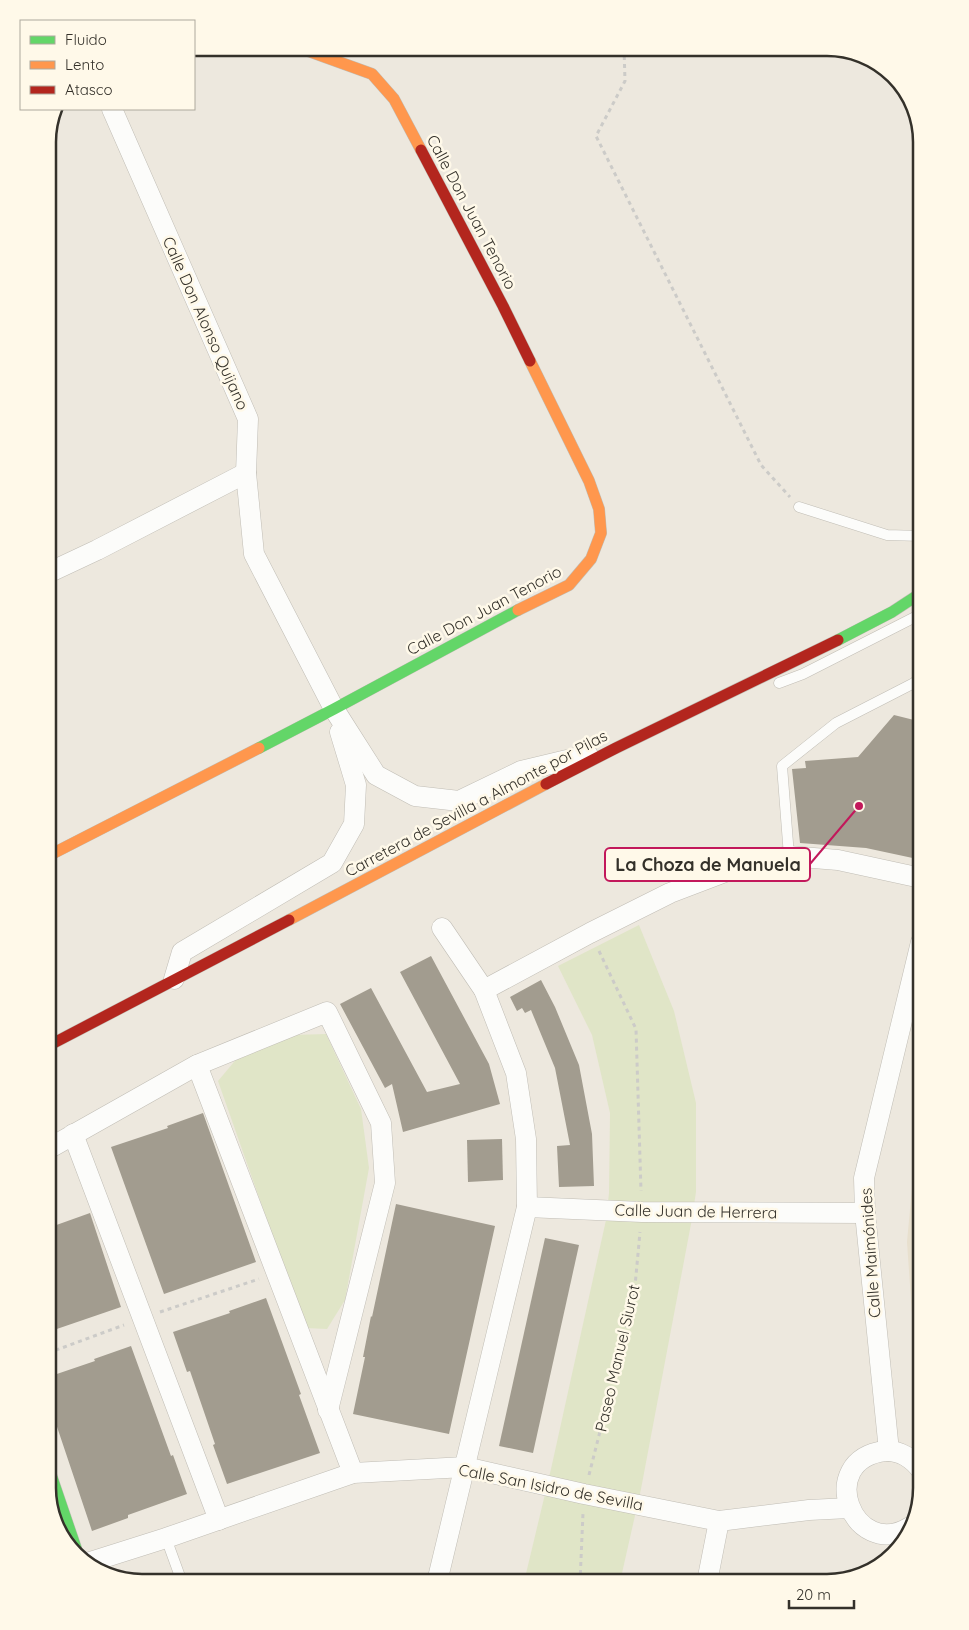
<svg xmlns="http://www.w3.org/2000/svg" width="969" height="1630" font-family="Quicksand,sans-serif">
<style>
.built{fill:#e8e0ce}
.green{fill:#e0e5c7}
.building{fill:#a29c8f}
.lines{fill:none;stroke-linecap:round;stroke-linejoin:round}
.lane-casing{stroke:#c0bdb5;stroke-width:11}
.street-casing{stroke:#c0bdb5;stroke-width:21}
.fast-casing{stroke:#c0bdb5;stroke-width:12}
.slow-casing{stroke:#c0bdb5;stroke-width:12}
.jam-casing{stroke:#c0bdb5;stroke-width:12}
.path{stroke:#cccbc8;stroke-width:3;stroke-dasharray:4 4;stroke-linecap:butt}
.lane{stroke:#fcfcfa;stroke-width:10}
.street{stroke:#fcfcfa;stroke-width:20}
.fast{stroke:#63d668;stroke-width:11}
.slow{stroke:#ff974d;stroke-width:11}
.jam{stroke:#b3261e;stroke-width:11}
.labels{text-anchor:middle;stroke-width:5;stroke-linejoin:round;paint-order:stroke}
.street-label{font-size:16px;fill:#34312a;stroke:#fff9e9}
.rim{fill:none;stroke:#34312a;stroke-width:2.5}
.leader{fill:none;stroke:#c2185b;stroke-width:2}
.callout-dot{fill:#c2185b;stroke:#fff9e9;stroke-width:2}
.callout{fill:#fff9e9;stroke:#c2185b;stroke-width:2}
.callout-label{font-size:18px;text-anchor:middle;font-weight:bold;fill:#34312a}
</style>
<rect width="100%" height="100%" fill="#ede8de"/>
<polygon class="built" points="921,1091 921,1444 907,1242"/>
<g class="green">
<polygon points="639,925 674,1011 696,1103 696,1192 691,1224 641,1489 620,1582 524,1582 551,1469 606,1220 609,1193 610,1113 592,1035 558,966"/>
<polygon points="326,1034 361,1109 369,1168 345,1300 327,1329 305,1328 218,1081 239,1056 293,1035"/>
</g>
<g class="building">
<polygon points="894,715 922,722 922,860 866,848 800,843 792,769 806,768 805,761 858,757"/>
<polygon points="431,956 489,1064 500,1104 403,1132 392,1084 385,1088 340,1004 371,988 427,1092 460,1084 400,972"/>
<polygon points="541,980 555,1007 579,1065 592,1134 594,1186 559,1187 557,1146 570,1145 555,1068 531,1010 525,1013 522,1008 517,1011 510,997"/>
<polygon points="203,1113 256,1262 164,1294 111,1147 168,1128 167,1126"/>
<polygon points="502,1139 503,1180 468,1182 467,1140"/>
<polygon points="396,1204 495,1226 449,1434 353,1414 365,1357 363,1357 371,1316 372,1317"/>
<polygon points="90,1213 121,1307 48,1332 48,1228"/>
<polygon points="545,1238 579,1245 533,1453 499,1446"/>
<polygon points="266,1298 301,1394 299,1395 320,1453 227,1484 213,1445 215,1444 190,1371 187,1372 173,1332 230,1313 229,1311"/>
<polygon points="131,1346 171,1456 173,1455 187,1494 128,1515 128,1518 92,1531 48,1400 48,1377 95,1361 94,1359"/>
</g>
<g class="lines">
<g class="lane-casing">
<g id="lane">
<polyline points="799,507 887,535 921,536"/>
<polyline points="779,683 803,674 921,614"/>
<polyline points="789,856 782,766 836,723 914,683 921,676"/>
<polyline points="166,1538 182,1582"/>
</g>
</g>
<g class="street-casing">
<g id="street">
<polyline points="112,109 248,419 246,473 254,554 334,709 376,775 415,796 459,801 521,771 588,755"/>
<polyline points="48,573 97,550 246,473"/>
<polyline points="174,979 182,952 332,863 354,824 356,785 340,732"/>
<polyline points="484,990 590,933 670,893 741,866 789,856 838,860 921,878"/>
<polyline points="197,1065 353,1473"/>
<polyline points="73,1134 219,1520"/>
<polyline points="48,1149 197,1065 327,1012 381,1123 385,1183 328,1410"/>
<polyline points="527,1207 642,1212 865,1213"/>
<polyline points="889,1451 865,1213 864,1178 921,942"/>
<path d="M910,1527C853,1562 814,1460 885,1451C900,1450 913,1459 921,1470"/>
<polyline points="87,1563 166,1538 353,1473 465,1467 584,1494 719,1521 809,1510 849,1508"/>
<polyline points="437,1582 527,1207 526,1139 516,1073 484,990 442,928"/>
<polyline points="707,1582 719,1521"/>
</g>
</g>
<g class="fast-casing">
<g id="fast">
<polyline points="838,640 892,612 921,593"/>
<polyline points="259,748 334,709 518,610"/>
<polyline points="48,1466 78,1554"/>
</g>
</g>
<g class="slow-casing">
<g id="slow">
<polyline points="300,48 372,74 394,99 421,150"/>
<polyline points="518,610 569,585 591,559 601,533 599,509 589,481 530,361"/>
<polyline points="48,856 259,748"/>
<polyline points="289,920 546,784"/>
</g>
</g>
<g class="jam-casing">
<g id="jam">
<polyline points="421,150 503,306 530,361"/>
<polyline points="546,784 616,748 838,640"/>
<polyline points="48,1046 289,920"/>
</g>
</g>
<g class="path">
<polyline points="624,48 625,81 596,136 761,465 790,497"/>
<polyline points="599,951 636,1029 641,1191"/>
<polyline points="160,1312 259,1279"/>
<polyline points="48,1353 124,1325"/>
<polyline points="589,1475 634,1297 640,1232"/>
<polyline points="580,1582 583,1513"/>
</g>
<use href="#lane" class="lane"/>
<use href="#street" class="street"/>
<use href="#fast" class="fast"/>
<use href="#slow" class="slow"/>
<use href="#jam" class="jam"/>
</g>
<g class="labels">
<g class="street-label">
<text transform="translate(472 212) rotate(62)" y="6">Calle Don Juan Tenorio</text>
<text transform="translate(206 323) rotate(66)" y="6">Calle Don Alonso Quijano</text>
<text transform="translate(484 610) rotate(-28)" y="6">Calle Don Juan Tenorio</text>
<text transform="translate(476 803) rotate(-28)" y="6">Carretera de Sevilla a Almonte por Pilas</text>
<text transform="translate(696 1211) rotate(1)" y="6">Calle Juan de Herrera</text>
<text transform="translate(870 1253) rotate(-94)" y="6">Calle Maimónides</text>
<text transform="translate(617 1358) rotate(-77)" y="6">Paseo Manuel Siurot</text>
<text transform="translate(551 1487) rotate(11)" y="6">Calle San Isidro de Sevilla</text>
</g>
</g>
<path d="M0 0H969V1630H0ZM142 56H827A86 86 0 0 1 913 142V1488A86 86 0 0 1 827 1574H142A86 86 0 0 1 56 1488V142A86 86 0 0 1 142 56Z" fill="#fff9e9" fill-rule="evenodd"/>
<path class="rim" d="M142 56H827A86 86 0 0 1 913 142V1488A86 86 0 0 1 827 1574H142A86 86 0 0 1 56 1488V142A86 86 0 0 1 142 56Z"/>
<path class="leader" d="M859 806L810 864"/>
<circle class="callout-dot" cx="859" cy="806" r="5"/>
<rect class="callout" x="605" y="848" width="205" height="33" rx="5"/>
<g class="callout-label">
<text x="708" y="871">La Choza de Manuela</text>
</g>
<rect x="20" y="20" width="175" height="90" fill="#fff9e9" stroke="#aea99d"/>
<rect x="30" y="36" width="25" height="8" fill="#63d668" stroke="#aea99d"/>
<text x="65" y="45" font-size="15" fill="#34312a">Fluido</text>
<rect x="30" y="61" width="25" height="8" fill="#ff974d" stroke="#aea99d"/>
<text x="65" y="70" font-size="15" fill="#34312a">Lento</text>
<rect x="30" y="86" width="25" height="8" fill="#b3261e" stroke="#aea99d"/>
<text x="65" y="95" font-size="15" fill="#34312a">Atasco</text>
<path d="M789 1600v8h65v-8" fill="none" stroke="#34312a" stroke-width="2.5"/>
<text x="796" y="1600" font-size="15" fill="#34312a" stroke="#fff9e9" stroke-width="4" paint-order="stroke">20 m</text>
</svg>
